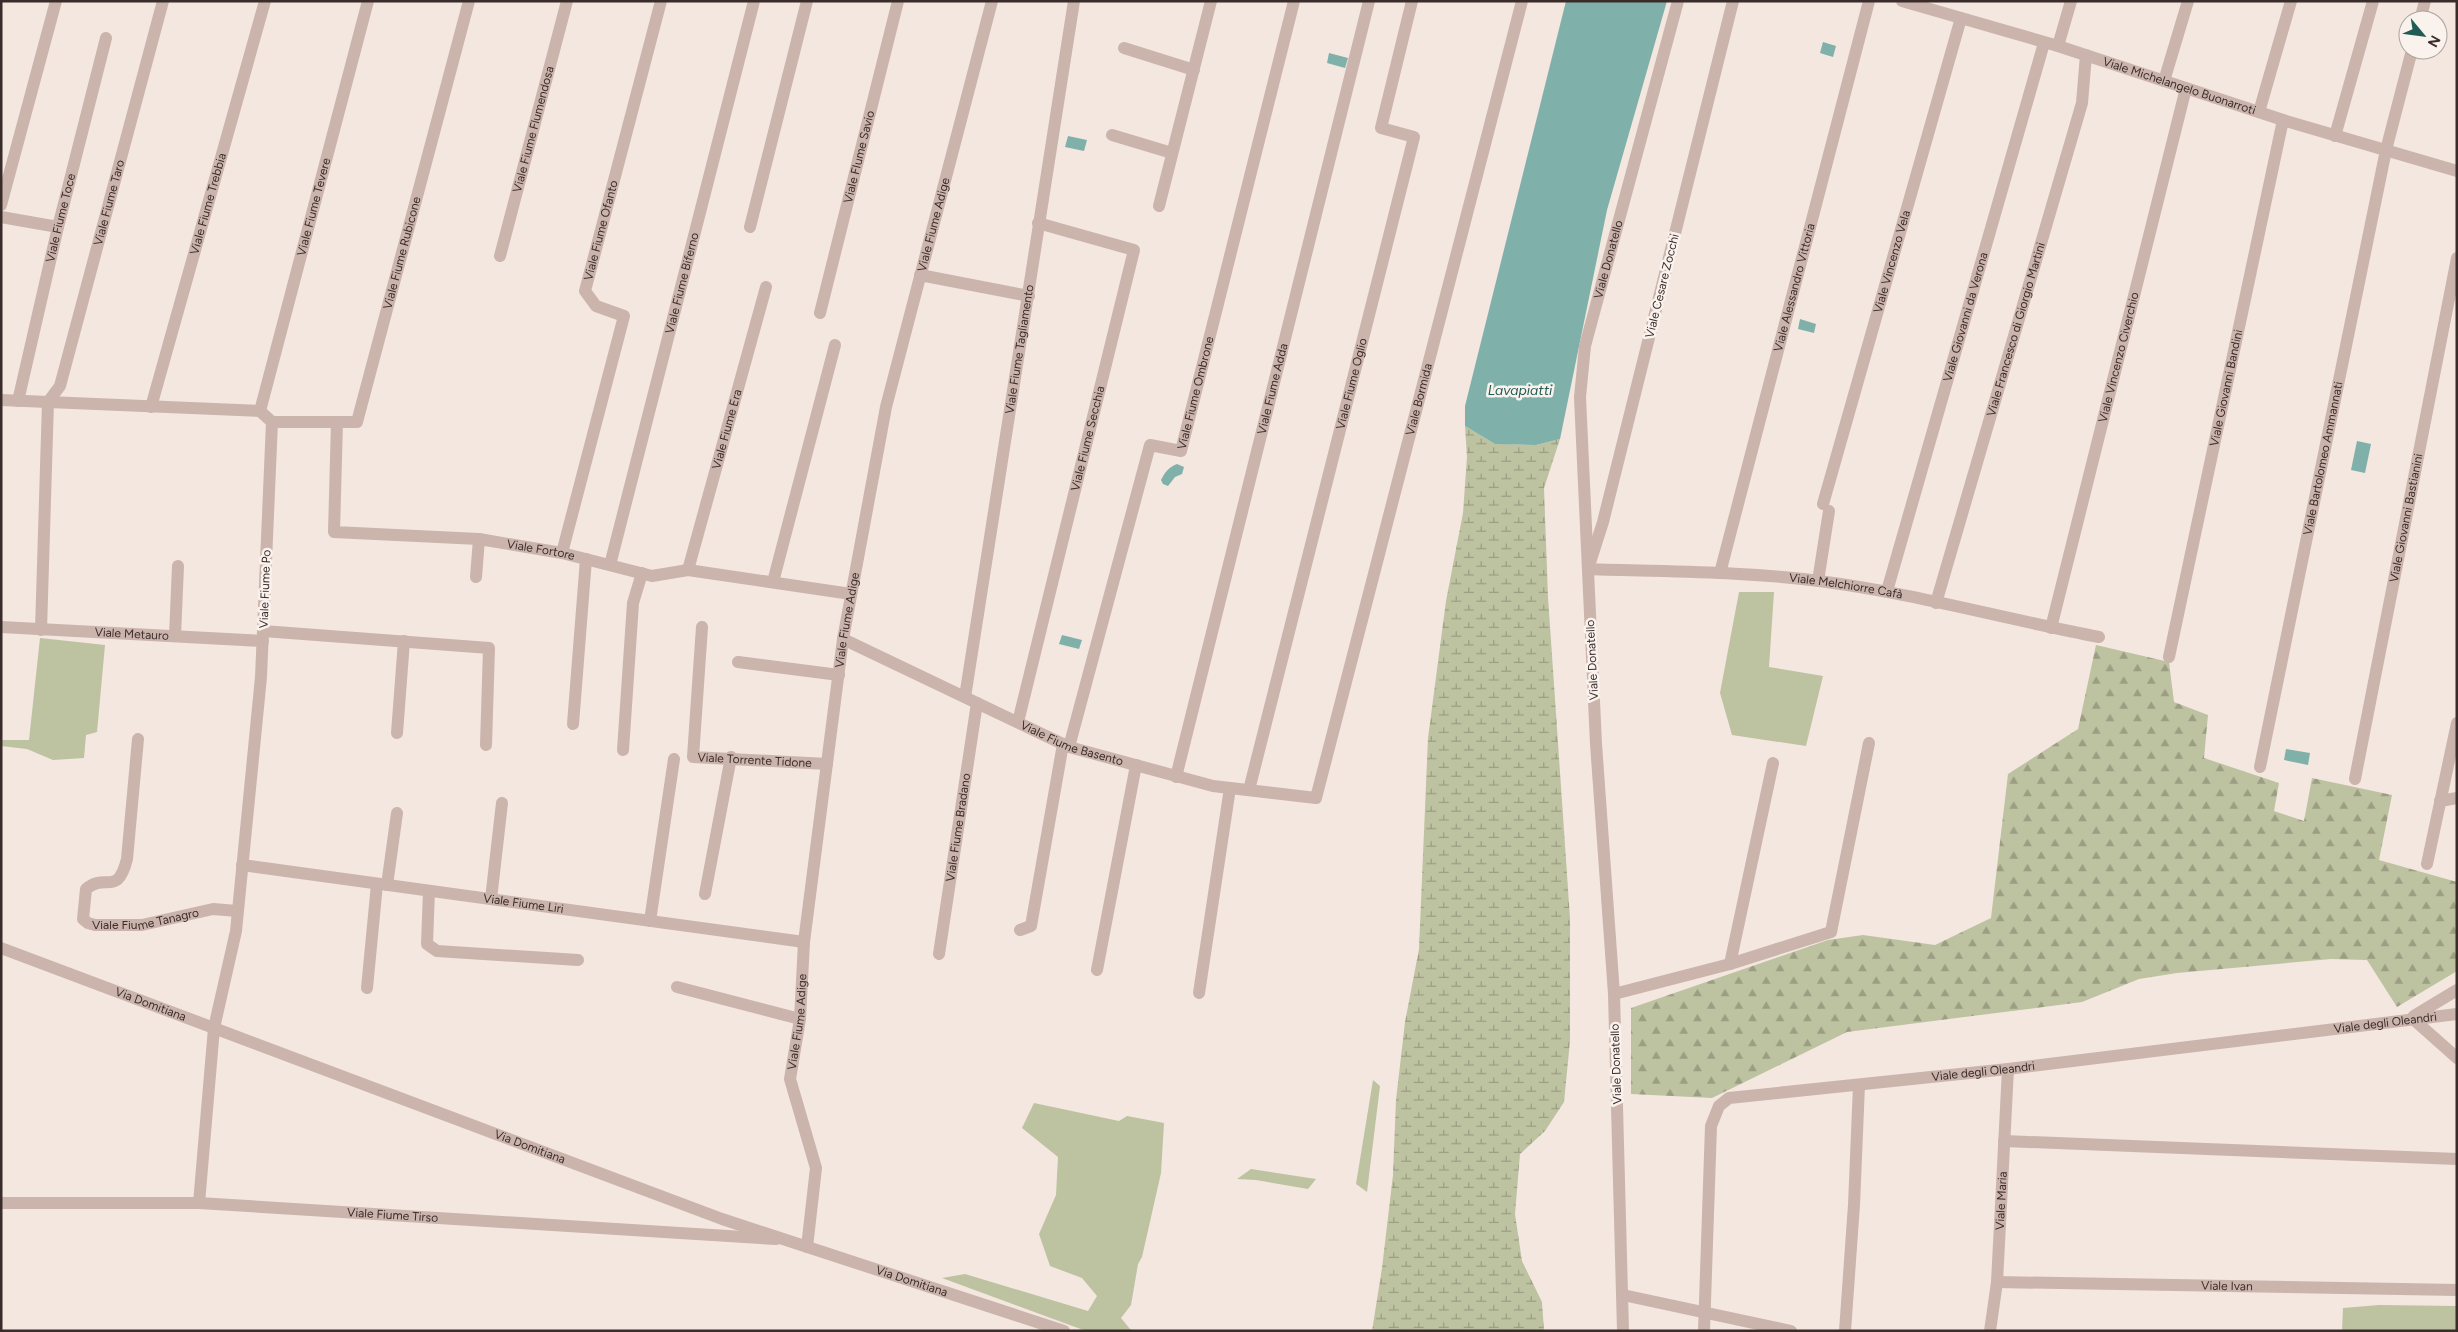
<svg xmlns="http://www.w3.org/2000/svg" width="2458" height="1332" font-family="Figtree,sans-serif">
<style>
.grass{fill:#bdc2a0}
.forest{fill:url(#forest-firs)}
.wetland{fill:url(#wetland-marsh)}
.water{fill:#7fb0a9}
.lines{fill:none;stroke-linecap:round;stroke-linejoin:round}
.minor{stroke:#cbb4ac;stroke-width:12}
.tertiary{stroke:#cbb4ac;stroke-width:12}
.labels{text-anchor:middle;stroke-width:5;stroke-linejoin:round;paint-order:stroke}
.street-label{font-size:12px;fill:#3a2c2b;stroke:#faf2ed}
.water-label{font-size:14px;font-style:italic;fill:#205b54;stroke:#faf2ed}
</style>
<defs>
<pattern id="forest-firs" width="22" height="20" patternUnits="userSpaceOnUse" patternTransform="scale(1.25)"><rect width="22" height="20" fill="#bdc2a0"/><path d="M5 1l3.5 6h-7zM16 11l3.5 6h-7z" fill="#9b9e83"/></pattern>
<pattern id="wetland-marsh" width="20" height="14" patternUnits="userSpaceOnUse" patternTransform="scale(1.25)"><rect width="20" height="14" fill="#bdc2a0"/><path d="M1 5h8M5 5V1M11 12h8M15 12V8" fill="none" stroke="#9b9e83"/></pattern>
</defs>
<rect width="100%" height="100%" fill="#f3e7e0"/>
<g class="grass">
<polygon points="1739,592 1774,592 1769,667 1823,676 1806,746 1732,735 1720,693"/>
<polygon points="40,638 105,645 97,732 86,735 84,758 53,760 27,749 1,746 1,740 29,740"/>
<polygon points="1373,1080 1380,1086 1367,1192 1356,1184"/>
<polygon points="1034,1103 1119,1121 1127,1116 1164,1123 1161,1173 1142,1257 1138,1264 1131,1305 1121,1318 1130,1329 1135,1331 1086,1331 942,1278 965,1274 1088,1311 1097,1296 1082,1278 1050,1266 1039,1234 1056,1195 1058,1157 1022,1128"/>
<polygon points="1251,1169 1316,1179 1308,1189 1256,1180 1237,1179"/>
<polygon points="2379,1305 2457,1306 2457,1331 2342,1331 2343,1308"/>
</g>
<polygon class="forest" points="2096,645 2169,662 2174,702 2208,715 2204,758 2279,783 2274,811 2304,821 2312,778 2392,795 2379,860 2457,882 2457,971 2397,1007 2367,960 2331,959 2177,973 2139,979 2082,1002 1847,1032 1712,1098 1631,1094 1631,1008 1828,940 1863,935 1935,945 1991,918 2008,774 2078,729"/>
<polygon class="wetland" points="1465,426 1495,444 1536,445 1560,439 1544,488 1548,597 1570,918 1570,1041 1564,1102 1545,1131 1520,1154 1515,1214 1522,1261 1542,1302 1544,1331 1372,1331 1382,1268 1393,1175 1396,1100 1405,1022 1419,949 1428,738 1446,601 1463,513 1467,457"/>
<g class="water">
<polygon points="1566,1 1667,1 1607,210 1560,439 1536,445 1495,444 1465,426 1465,406"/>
<polygon points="1823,42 1836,46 1833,57 1820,53"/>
<polygon points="1329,53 1348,58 1345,68 1327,63"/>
<polygon points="1068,136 1087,140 1084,151 1065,147"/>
<polygon points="1800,319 1816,324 1814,333 1798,329"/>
<polygon points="2357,441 2371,444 2365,473 2351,470"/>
<path d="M1177,464L1184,467L1182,474L1175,477L1168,486L1163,484L1161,480C1165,472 1169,467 1177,464Z"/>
<polygon points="1062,635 1082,640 1079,649 1059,644"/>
<polygon points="2286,749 2310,753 2308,765 2284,760"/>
</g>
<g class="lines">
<g class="minor">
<path id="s1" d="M1733,1L1603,522L1588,569C1665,572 1743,571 1819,581C1913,593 2005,619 2099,637"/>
<path id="s2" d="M1902,1L2058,46L2283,120L2457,171"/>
<polyline points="2420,20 2425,1"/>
<polyline points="2058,46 2071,1"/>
<polyline points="1124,48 1194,70"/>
<polyline points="2164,81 2188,1"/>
<polyline points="2259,112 2291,1"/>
<polyline points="1112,135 1172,153"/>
<polyline points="2335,136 2373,1"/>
<polyline points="1,205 56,1"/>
<polyline points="1159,206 1211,1"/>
<polyline points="1,217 58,227"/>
<polyline points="750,227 807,1"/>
<path id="s3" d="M500,256L567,1"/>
<polyline points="920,275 1029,296"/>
<path id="s4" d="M820,313L898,1"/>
<polyline points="1,400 260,411 272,422 261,677 236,931 214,1028 199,1203"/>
<path id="s5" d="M18,401L58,227L106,38"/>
<path id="s6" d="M151,407L265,1"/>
<path id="s7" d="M260,411L368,1"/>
<path id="s8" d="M272,422H357L469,1"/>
<path id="s9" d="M337,422L334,532L479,539L562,553L652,576L688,570L851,594"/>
<path id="s10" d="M1823,504L1961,18"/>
<path id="s11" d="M562,553L624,316L596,306L585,291L661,1"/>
<path id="s12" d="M610,565L754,1"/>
<path id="s13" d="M688,570L766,287"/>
<path id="s14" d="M1720,573L1869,1"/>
<polyline points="476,577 479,539"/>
<polyline points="1818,581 1829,511"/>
<polyline points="773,582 835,345"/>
<path id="s15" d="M1887,591L2044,43"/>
<path id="s16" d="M1936,603L2082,103L2086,55"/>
<path id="s17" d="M1,627L263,641"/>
<path id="s18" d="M702,627L693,757L827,764"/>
<path id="s19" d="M2051,628L2186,88"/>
<path id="s20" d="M41,630L48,402L60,386L163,1"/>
<polyline points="263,631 489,648 486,745"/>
<polyline points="175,636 178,566"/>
<path id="s21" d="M843,639L1069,747L1213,786L1316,798L1522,1"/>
<path id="s22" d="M2169,657L2283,120"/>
<polyline points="738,662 839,675"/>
<path id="s23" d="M965,697L1074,1"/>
<path id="s24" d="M1018,722L1134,250L1038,223"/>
<polyline points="573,724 586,559"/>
<polyline points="397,733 404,641"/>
<path id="s25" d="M138,739L127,859C117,898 106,872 86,889L83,919L88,923L95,925H142L213,909L237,911"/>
<path id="s26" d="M1069,747L1150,445L1181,451L1294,1"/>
<polyline points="623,750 633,603 642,573"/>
<path id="s27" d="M2260,767L2386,150L2412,50"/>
<path id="s28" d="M1176,777L1369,1"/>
<path id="s29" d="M2355,779L2457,258"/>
<path id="s30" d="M1249,790L1414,137L1381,128L1412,1"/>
<polyline points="2440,801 2457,798"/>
<polyline points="2427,864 2457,723"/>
<path id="s31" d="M242,865L804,942"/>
<polyline points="387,885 397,813"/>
<polyline points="429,891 427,944 437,951 578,960"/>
<polyline points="705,894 731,757"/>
<polyline points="491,899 502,803"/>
<polyline points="650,921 674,759"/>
<polyline points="1020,930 1031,926 1063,744"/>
<path id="s32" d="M939,954L977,703"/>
<polyline points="1730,964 1773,763"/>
<polyline points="1097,970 1136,765"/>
<polyline points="677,987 800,1019"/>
<polyline points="367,988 377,884"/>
<polyline points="1199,993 1230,788"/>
<polyline points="1614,994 1730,964 1831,932 1869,743"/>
<polyline points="2414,1016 2457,990"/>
<polyline points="2412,1018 2457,1058"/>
<polyline points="2004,1141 2457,1159"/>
<path id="s33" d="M1,1203H199L776,1239"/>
<path id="s34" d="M807,1247L816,1168L790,1079L800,1019L804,942L843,639L886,407L992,1"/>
<path id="s35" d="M1997,1282L2457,1290"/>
<polyline points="1623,1295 1791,1331"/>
<path id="s36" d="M1623,1331L1614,994L1596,744L1580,397L1585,346L1678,1"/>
<path id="s37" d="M1704,1331L1711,1126L1719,1106L1729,1098L2008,1069L2457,1014"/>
<polyline points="1845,1331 1854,1205 1859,1085"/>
<path id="s38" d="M1990,1331L1997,1282L2008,1069"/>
</g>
<path class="tertiary" id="s39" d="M1,948L722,1219L1064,1331"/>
</g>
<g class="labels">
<g class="street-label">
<text dy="4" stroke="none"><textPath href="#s2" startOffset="290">Viale Michelangelo Buonarroti</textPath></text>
<text dy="4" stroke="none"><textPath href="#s3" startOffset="131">Viale Fiume Flumendosa</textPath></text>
<text dy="4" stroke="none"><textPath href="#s4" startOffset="161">Viale FIume Savio</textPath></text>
<text dy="4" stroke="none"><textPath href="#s20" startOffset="438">Viale Fiume Taro</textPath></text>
<text dy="4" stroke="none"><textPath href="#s6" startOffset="211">Viale Fiume Trebbia</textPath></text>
<text dy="4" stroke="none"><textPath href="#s7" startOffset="211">Viale Fiume Tevere</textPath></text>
<text dy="4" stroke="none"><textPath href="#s5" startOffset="188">Viale Fiume Toce</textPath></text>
<text dy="4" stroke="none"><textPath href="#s34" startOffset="1040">Viale Fiume Adige</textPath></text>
<text dy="4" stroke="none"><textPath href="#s11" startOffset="356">Viale Fiume Ofanto</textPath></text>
<text dy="4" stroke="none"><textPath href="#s8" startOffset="260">Viale Fiume Rubicone</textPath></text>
<text dy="4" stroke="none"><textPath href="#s36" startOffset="1076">Viale Donatello</textPath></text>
<text dy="4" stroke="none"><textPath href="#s10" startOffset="252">Viale Vincenzo Vela</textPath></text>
<text dy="4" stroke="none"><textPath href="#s12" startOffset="291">Viale Fiume Biferno</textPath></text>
<text transform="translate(1662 286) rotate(-76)" y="4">Viale Cesare Zocchi</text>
<text dy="4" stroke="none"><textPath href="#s14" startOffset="295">Viale Alessandro Vittoria</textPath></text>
<text dy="4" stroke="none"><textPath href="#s15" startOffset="285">Viale Giovanni da Verona</textPath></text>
<text dy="4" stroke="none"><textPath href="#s16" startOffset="285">Viale Francesco di Giorgio Martini</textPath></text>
<text dy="4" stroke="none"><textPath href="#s23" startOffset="352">Viale Fiume Tagliamento</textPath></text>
<text dy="4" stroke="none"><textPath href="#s19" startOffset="279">Viale Vincenzo Civerchio</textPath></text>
<text dy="4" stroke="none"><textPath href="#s30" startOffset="419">Viale Fiume Oglio</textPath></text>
<text dy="4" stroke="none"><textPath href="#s28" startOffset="400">Viale Fiume Adda</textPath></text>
<text dy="4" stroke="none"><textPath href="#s22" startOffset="275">Viale Giovanni Bandini</textPath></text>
<text dy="4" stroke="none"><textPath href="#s26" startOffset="404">Viale Fiume Ombrone</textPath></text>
<text dy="4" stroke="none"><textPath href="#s21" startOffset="915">Viale Bormida</textPath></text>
<text dy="4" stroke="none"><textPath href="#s13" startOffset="146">Viale Fiume Era</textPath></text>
<text dy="4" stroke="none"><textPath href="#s24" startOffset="292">Viale Fiume Secchia</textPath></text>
<text dy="4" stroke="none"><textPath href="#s27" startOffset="315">Viale Bartolomeo Ammannati</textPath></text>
<text dy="4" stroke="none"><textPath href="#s29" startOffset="266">Viale Giovanni Bastianini</textPath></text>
<text dy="4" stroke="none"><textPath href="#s9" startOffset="318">Viale Fortore</textPath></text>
<text dy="4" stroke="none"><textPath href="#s1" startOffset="845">Viale Melchiorre Cafà</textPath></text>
<text transform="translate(265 589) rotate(-88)" y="4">Viale Fiume Po</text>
<text dy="4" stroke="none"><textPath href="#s34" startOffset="635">Viale Fiume Adige</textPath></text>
<text dy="4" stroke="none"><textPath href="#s17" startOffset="131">Viale Metauro</textPath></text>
<text transform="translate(1592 660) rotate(-93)" y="4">Viale Donatello</text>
<text dy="4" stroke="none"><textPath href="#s21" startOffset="252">Viale Fiume Basento</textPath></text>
<text dy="4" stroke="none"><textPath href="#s18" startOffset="192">Viale Torrente Tidone</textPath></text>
<text dy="4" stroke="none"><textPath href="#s32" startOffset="128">Viale Fiume Bradano</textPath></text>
<text dy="4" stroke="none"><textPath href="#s31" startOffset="284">Viale Fiume Liri</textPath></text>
<text dy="4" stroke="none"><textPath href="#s25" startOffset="272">Viale Fiume Tanagro</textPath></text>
<text dy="4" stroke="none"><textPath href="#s39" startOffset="160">Via Domitiana</textPath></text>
<text dy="4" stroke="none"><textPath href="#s34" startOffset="230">Viale Fiume Adige</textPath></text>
<text dy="4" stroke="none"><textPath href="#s37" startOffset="900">Viale degli Oleandri</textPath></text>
<text transform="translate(1616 1064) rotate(-92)" y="4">Viale Donatello</text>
<text dy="4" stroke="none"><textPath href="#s37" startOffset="495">Viale degli Oleandri</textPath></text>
<text dy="4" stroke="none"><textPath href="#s39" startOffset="565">Via Domitiana</textPath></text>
<text dy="4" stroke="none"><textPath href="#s38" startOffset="131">Viale Maria</textPath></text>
<text dy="4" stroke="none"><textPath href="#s33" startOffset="392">Viale Fiume Tirso</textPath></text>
<text dy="4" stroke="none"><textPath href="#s39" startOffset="970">Via Domitiana</textPath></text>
<text dy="4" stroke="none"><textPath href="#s35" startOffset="230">Viale Ivan</textPath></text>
</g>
<g class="water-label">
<text x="1520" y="395">Lavapiatti</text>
</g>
</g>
<rect width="2458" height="1332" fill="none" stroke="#3a2c2b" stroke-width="5"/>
<g transform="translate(2423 35) rotate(119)"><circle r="24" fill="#faf2ed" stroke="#ada39f"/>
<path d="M0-4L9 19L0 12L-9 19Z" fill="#205b54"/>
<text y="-8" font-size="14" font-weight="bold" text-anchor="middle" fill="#3a2c2b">N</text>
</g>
</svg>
